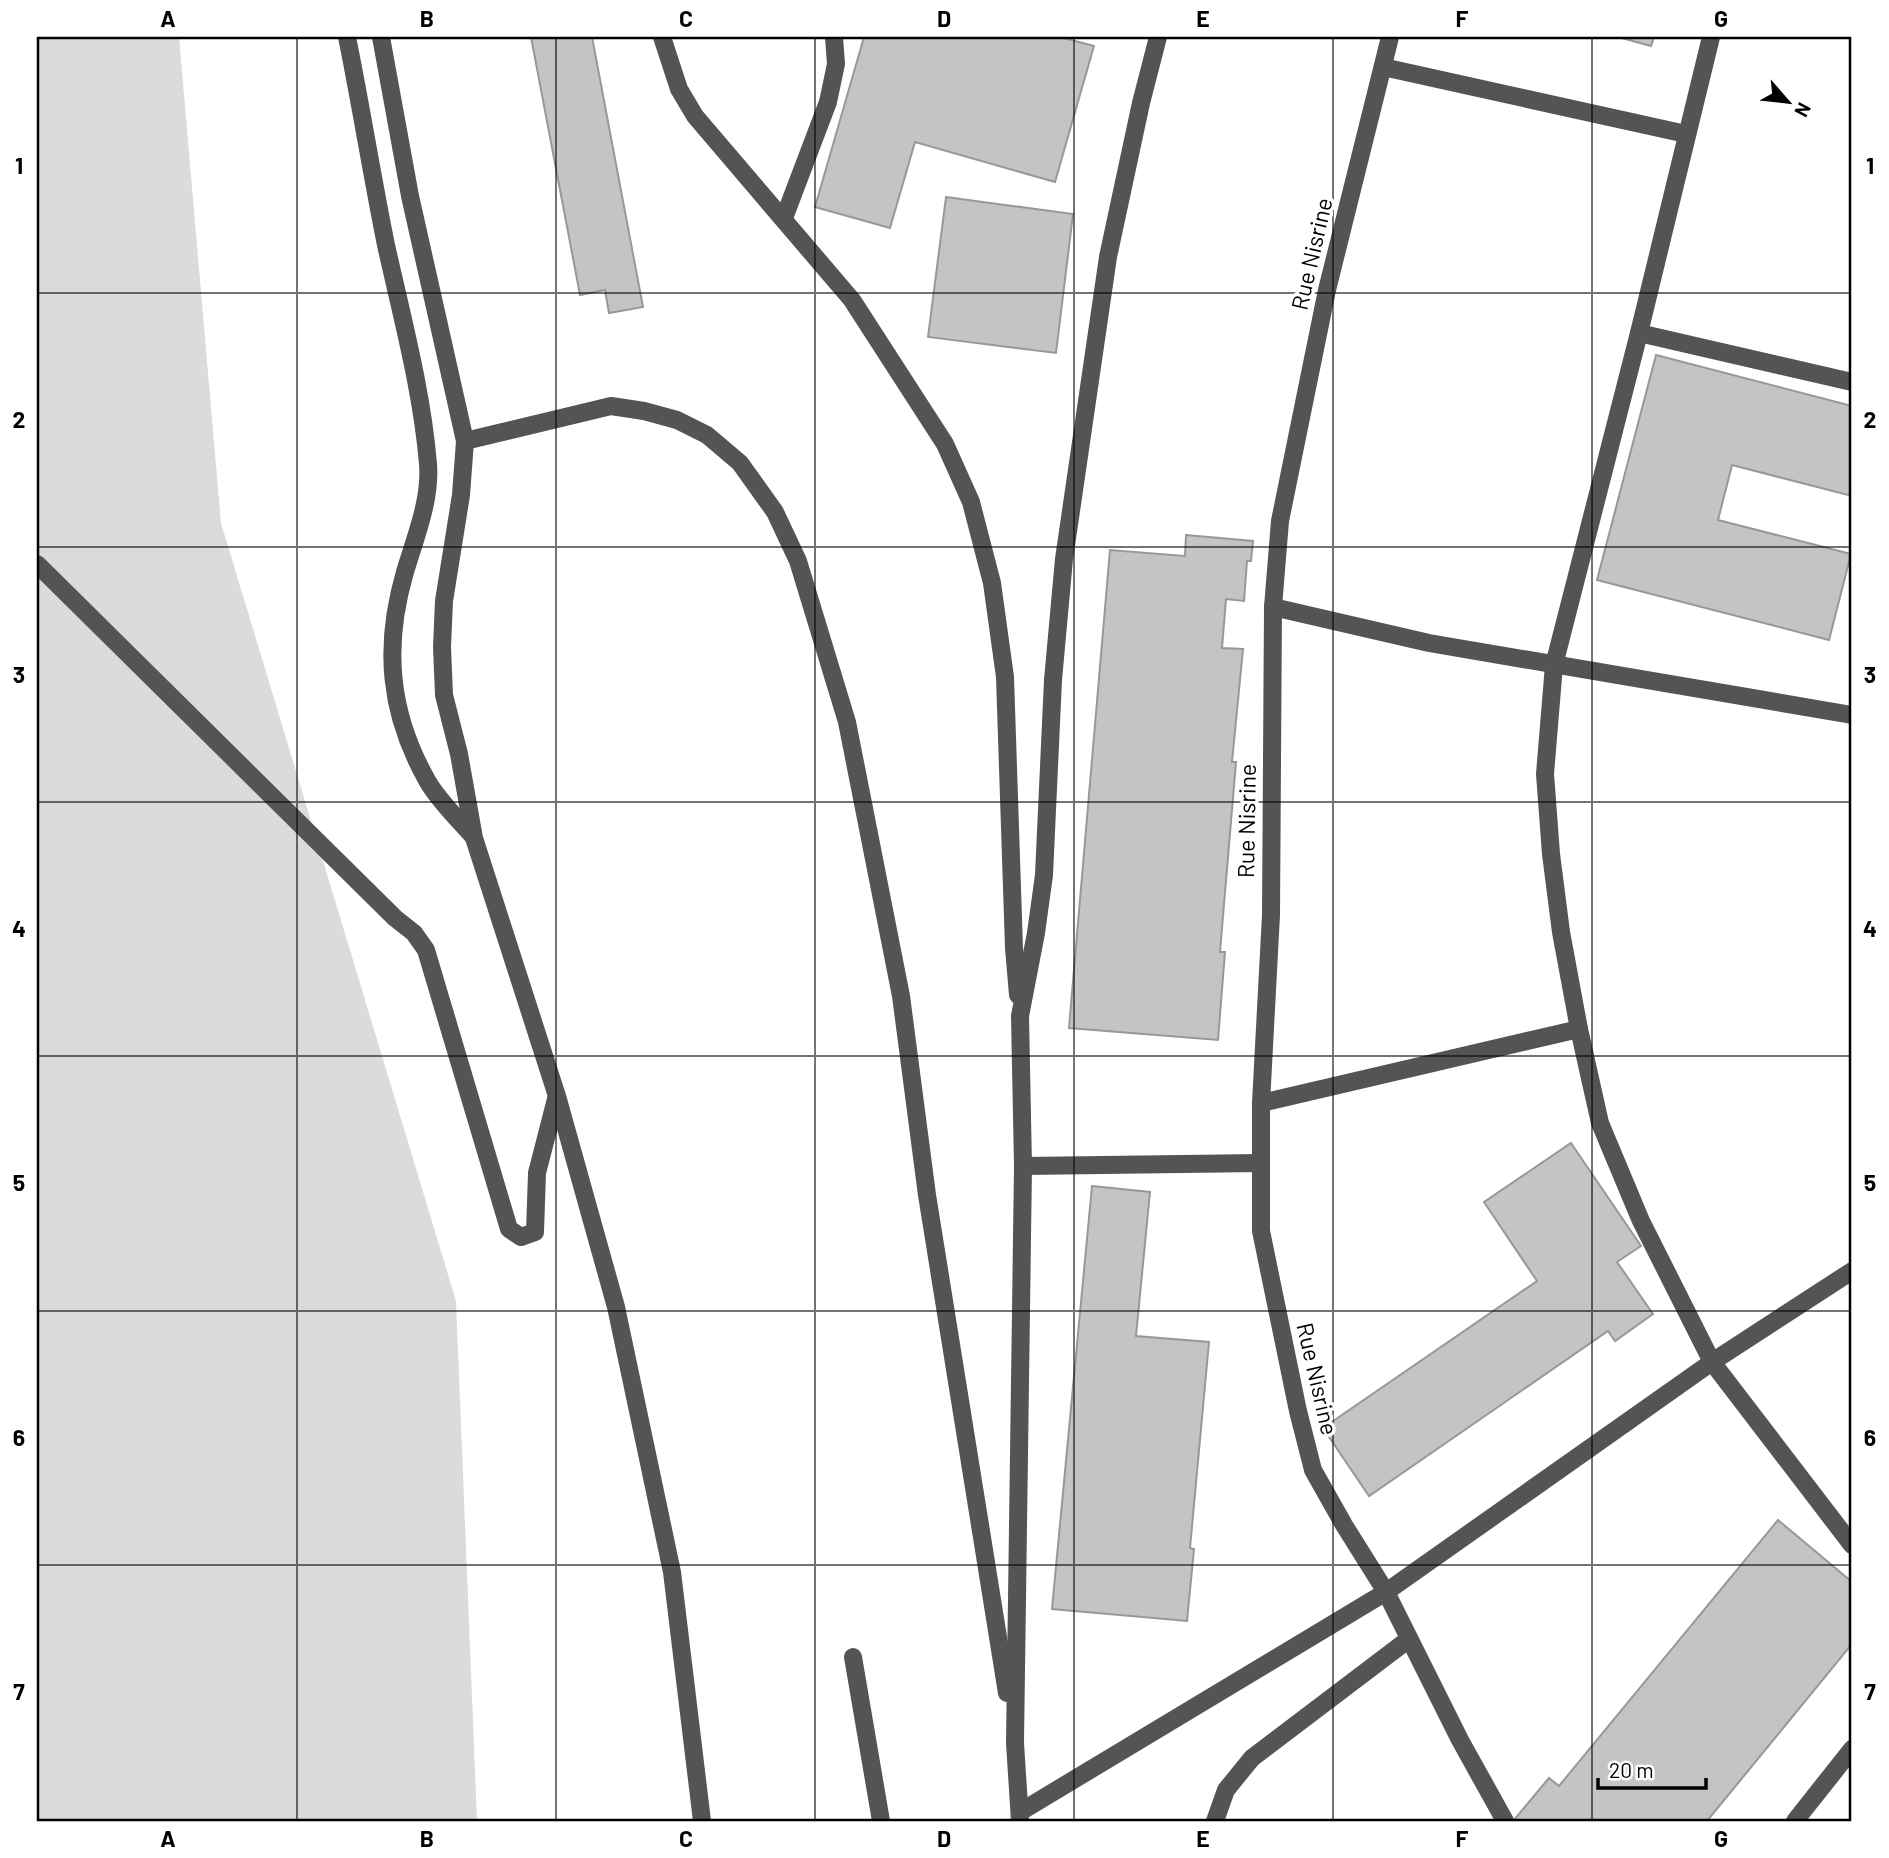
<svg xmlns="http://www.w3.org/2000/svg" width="1889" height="1858" font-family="Barlow,sans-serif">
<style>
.green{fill:#dbdbdb}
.building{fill:#c4c4c4;stroke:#989898;stroke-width:2}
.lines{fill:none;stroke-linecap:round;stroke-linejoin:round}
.minor{stroke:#545454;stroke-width:18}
.grid{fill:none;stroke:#000;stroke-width:2;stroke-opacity:0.55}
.labels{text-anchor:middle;stroke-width:7;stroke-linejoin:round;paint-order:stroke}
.street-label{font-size:23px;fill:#000;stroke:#fff}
.neatline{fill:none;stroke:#000;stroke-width:2.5}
.grid-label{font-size:23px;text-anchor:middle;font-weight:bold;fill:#000}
</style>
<rect width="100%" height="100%" fill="#fff"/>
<polygon class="green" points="37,37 179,37 221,523 456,1301 477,1821 37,1821"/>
<g class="building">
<polygon points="531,37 592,37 643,307 609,313 605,290 580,295"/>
<polygon points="864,37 1060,37 1094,46 1055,182 915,142 890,228 815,207"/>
<polygon points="1618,37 1654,37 1651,46"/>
<polygon points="946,197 1073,214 1056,353 928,337"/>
<polygon points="1656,355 1852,406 1852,496 1732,465 1718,520 1851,554 1829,640 1597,580"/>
<polygon points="1186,535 1253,541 1251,561 1247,561 1244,601 1226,599 1222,648 1243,649 1232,762 1236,762 1220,952 1225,952 1218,1040 1069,1028 1110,550 1185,556"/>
<polygon points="1571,1143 1641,1246 1617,1262 1653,1314 1615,1341 1608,1331 1369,1496 1323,1428 1537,1281 1484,1202"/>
<polygon points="1092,1186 1150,1192 1136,1336 1209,1342 1190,1548 1194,1549 1187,1621 1052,1609"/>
<polygon points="1778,1520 1852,1582 1852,1644 1707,1821 1513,1821 1549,1778 1559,1786"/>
</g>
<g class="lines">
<g class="minor">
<path d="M347,37C361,106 372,176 386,245C402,317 422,391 428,464C431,500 415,538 405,572C383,647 389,714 428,782C439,801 457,818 472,835"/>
<polyline points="381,37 410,196 465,441 461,495 444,601 442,647 444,695 459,754 474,838 557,1096 616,1307 672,1572 702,1821"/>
<polyline points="662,37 679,89 695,116 852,300 945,444 971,502 992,583 1005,677 1014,948 1018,995"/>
<polyline points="1390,37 1327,290 1280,521 1273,607 1271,915 1261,1103 1261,1231 1298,1411 1313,1470 1344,1525 1386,1592 1460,1740 1505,1821"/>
<polyline points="1711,37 1639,333 1554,665 1545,774 1551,854 1561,932 1579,1029 1600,1123 1641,1221 1712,1362 1852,1545"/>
<polyline points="1383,67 1686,134"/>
<polyline points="784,218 828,102 836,64 834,37"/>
<polyline points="1639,333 1852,382"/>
<polyline points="465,441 611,406 644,411 677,420 707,435 740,463 775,512 798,561 847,722 901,996 927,1195 1007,1693"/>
<polyline points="37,564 395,918 414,933 426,950 509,1229 521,1237 535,1232 537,1173 556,1099"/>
<polyline points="1273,607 1429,643 1852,715"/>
<polyline points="1261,1103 1579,1029"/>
<polyline points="1023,1166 1261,1163"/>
<polyline points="853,1657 881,1821"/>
<polyline points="1020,1812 1386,1592 1712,1362 1852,1271"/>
<polyline points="1020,1821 1015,1743 1023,1166 1020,1016 1036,933 1044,875 1053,680 1064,559 1108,257 1141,103 1158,37"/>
<polyline points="1215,1821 1226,1790 1252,1758 1409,1639"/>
<polyline points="1795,1821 1852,1749"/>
</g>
</g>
<path class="grid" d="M297,37V1821M556,37V1821M815,37V1821M1074,37V1821M1333,37V1821M1592,37V1821M37,293H1852M37,547H1852M37,802H1852M37,1056H1852M37,1311H1852M37,1565H1852"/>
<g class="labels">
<g class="street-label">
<text transform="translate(1312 254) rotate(-77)" y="8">Rue Nisrine</text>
<text transform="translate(1247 821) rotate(-89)" y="8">Rue Nisrine</text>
<text transform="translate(1317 1379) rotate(77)" y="8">Rue Nisrine</text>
</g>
</g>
<rect width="1889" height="1858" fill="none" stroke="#ffffff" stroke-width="77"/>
<g transform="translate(1788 102) rotate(118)" stroke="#ffffff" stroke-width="5" paint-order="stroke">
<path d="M0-5L12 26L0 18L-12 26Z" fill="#000000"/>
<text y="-10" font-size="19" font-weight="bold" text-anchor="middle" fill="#000000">N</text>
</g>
<path d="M1598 1778v10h108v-10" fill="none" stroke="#000000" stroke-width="3.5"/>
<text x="1609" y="1778" font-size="21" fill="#000000" stroke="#ffffff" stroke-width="5" paint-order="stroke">20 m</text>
<rect x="38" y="38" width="1812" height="1782" class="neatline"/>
<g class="grid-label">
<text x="168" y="27">A</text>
<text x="427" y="27">B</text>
<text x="686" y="27">C</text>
<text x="944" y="27">D</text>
<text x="1203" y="27">E</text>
<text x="1462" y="27">F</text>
<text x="1721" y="27">G</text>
<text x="19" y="174">1</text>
<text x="1870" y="174">1</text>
<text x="19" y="428">2</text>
<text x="1870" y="428">2</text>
<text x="19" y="683">3</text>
<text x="1870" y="683">3</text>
<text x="19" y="937">4</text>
<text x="1870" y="937">4</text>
<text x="19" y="1191">5</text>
<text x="1870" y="1191">5</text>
<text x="19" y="1446">6</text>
<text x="1870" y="1446">6</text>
<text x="19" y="1700">7</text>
<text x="1870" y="1700">7</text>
<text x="168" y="1847">A</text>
<text x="427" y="1847">B</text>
<text x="686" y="1847">C</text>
<text x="944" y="1847">D</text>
<text x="1203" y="1847">E</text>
<text x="1462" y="1847">F</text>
<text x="1721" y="1847">G</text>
</g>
</svg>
